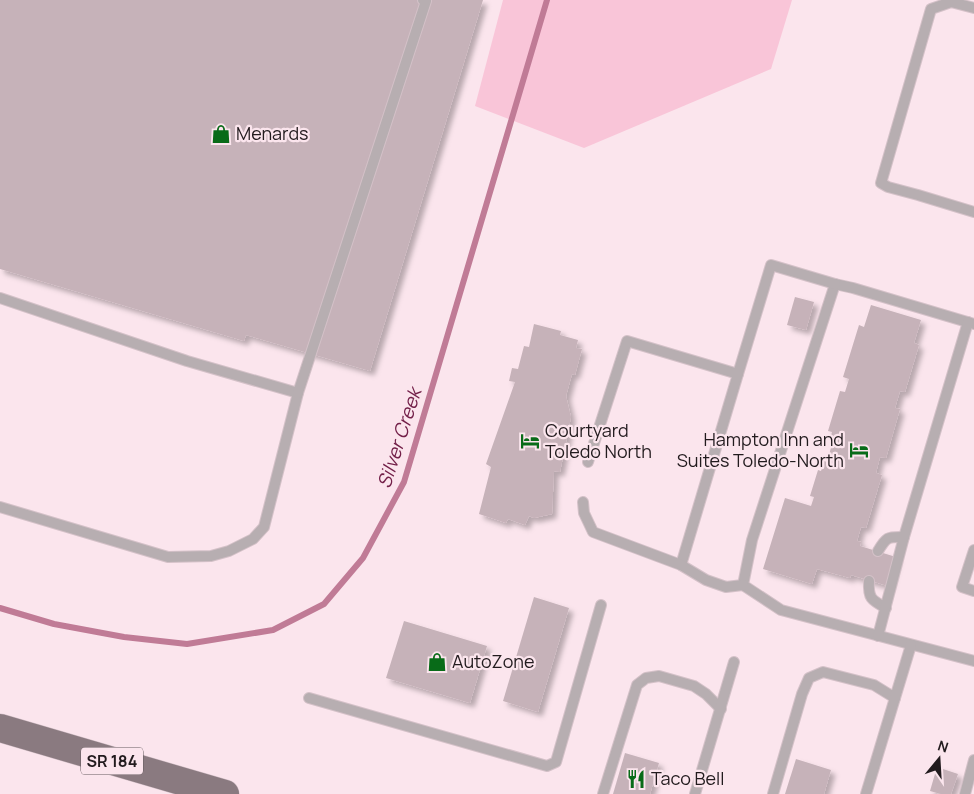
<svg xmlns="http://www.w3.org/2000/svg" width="974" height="794" font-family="Manrope,sans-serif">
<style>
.green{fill:#f9c5d8}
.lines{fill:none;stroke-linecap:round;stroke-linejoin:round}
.stream{stroke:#c07b96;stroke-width:6}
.building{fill:#c6b2b9;filter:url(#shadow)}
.lane-casing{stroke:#d4c1c8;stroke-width:12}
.primary-casing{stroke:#d4c1c8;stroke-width:29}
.lane{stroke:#b7aeb1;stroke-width:10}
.primary{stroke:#8a7a80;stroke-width:28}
.labels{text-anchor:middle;stroke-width:4.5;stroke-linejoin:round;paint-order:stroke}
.shield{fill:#fbe5ed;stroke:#63585c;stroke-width:1}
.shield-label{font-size:16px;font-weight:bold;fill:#221b1e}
.poi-label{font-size:18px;fill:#221b1e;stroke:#fbe5ed;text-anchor:start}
.water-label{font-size:19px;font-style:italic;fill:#732049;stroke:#fbe5ed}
</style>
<defs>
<filter id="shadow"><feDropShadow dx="4.5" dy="4.5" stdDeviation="2.5" flood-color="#0004"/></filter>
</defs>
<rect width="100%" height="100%" fill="#fbe5ed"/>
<polygon class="green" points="503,0 792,0 771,69 584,148 475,106"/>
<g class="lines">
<polyline class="stream" points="0,608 54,624 124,637 187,644 273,630 324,604 363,558 404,482 547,0"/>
</g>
<g class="building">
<polygon points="0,0 483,0 370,371 246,335 244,341 0,269"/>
<polygon points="795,297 814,302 806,330 787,325"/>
<polygon points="871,305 921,320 914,343 919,345 905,392 900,391 895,408 900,409 886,458 880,457 876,473 882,475 866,528 861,527 857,541 861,542 860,546 896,557 888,586 851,575 850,578 817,569 812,584 763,569 785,498 811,506 814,497 810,496 818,470 821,471 824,461 827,462 832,444 829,443 832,432 828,431 840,391 845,392 849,379 843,377 859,325 864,327"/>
<polygon points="534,324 561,331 560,335 578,340 576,348 582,349 575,375 572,374 566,396 571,417 560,472 554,471 552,514 534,518 529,516 525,525 508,519 506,523 479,514 491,467 486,464 515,382 509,381 512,368 518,369 524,346 529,347"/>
<polygon points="534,597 569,608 538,712 503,701"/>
<polygon points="404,621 487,646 470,703 386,678"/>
<polygon points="625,753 659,763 650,794 613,794"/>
<polygon points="796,759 831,770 824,794 785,794"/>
<polygon points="937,767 958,774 951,794 941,794 930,791"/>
</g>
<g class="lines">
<g class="lane-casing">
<g id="lane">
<polyline points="974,8 951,2 931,9 881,183 888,187 918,195 974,212"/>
<polyline points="0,298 187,361 298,393 264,527 253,539 229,551 211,556 168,557 0,507"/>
<polyline points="974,324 853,288 835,284 752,540 743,585 781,610 974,661"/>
<polyline points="738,374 771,265 835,284"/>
<polyline points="298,393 426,1 423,0"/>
<polyline points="588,462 627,341 738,374 681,565"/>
<polyline points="583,502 584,513 593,532 681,565 706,580 726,587 743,585"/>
<polyline points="974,550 962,587 974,591"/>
<path d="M878,551C887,536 888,537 904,537"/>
<path d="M869,581C868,598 871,600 886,608"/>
<polyline points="878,636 904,537 968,322"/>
<polyline points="309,698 547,766 556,762 601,605"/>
<polyline points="603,794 637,685 646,678 659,676 694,686 706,694 721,709"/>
<polyline points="695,794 734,662"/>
<polyline points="773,794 802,694 809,678 823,672 874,685 895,698"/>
<polyline points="866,794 911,645"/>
<polyline points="965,794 974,760"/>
</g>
</g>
<g class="primary-casing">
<polyline id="primary" points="0,728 225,794"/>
</g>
<use href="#lane" class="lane"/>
<use href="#primary" class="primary"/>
</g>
<defs>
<g id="shop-bare" transform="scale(1.5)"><path d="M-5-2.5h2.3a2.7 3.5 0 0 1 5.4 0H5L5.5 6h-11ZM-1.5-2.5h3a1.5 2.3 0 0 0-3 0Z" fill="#086b18" stroke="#fbe5ed" stroke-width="2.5" paint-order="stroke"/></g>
<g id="hotel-bare" transform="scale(1.5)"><path d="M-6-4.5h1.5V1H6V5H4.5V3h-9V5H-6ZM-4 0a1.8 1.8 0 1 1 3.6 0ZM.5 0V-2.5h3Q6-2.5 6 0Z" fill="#086b18" stroke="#fbe5ed" stroke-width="2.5" paint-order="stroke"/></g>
<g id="restaurant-bare" transform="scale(1.5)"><path d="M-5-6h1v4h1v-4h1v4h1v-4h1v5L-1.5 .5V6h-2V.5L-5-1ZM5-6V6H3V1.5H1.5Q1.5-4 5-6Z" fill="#086b18" stroke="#fbe5ed" stroke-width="2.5" paint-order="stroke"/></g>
</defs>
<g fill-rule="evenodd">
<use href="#shop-bare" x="221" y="134"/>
<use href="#hotel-bare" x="530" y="441"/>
<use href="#hotel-bare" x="859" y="450"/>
<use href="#shop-bare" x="437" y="662"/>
<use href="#restaurant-bare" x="636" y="779"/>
</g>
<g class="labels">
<rect class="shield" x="81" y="747.5" width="62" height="27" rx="4"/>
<g class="shield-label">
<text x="112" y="767">SR 184</text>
</g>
<g class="poi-label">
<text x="236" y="140">Menards</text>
<text x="545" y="437">Courtyard<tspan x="545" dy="21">Toledo North</tspan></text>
<text x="844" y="446" text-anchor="end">Hampton Inn and<tspan x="844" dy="21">Suites Toledo-North</tspan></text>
<text x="452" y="668">AutoZone</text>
<text x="651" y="785">Taco Bell</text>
</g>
<g class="water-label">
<text transform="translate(399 438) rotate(-72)" y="7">Silver Creek</text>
</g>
</g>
<g transform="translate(939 759) rotate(18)" stroke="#fbe5ed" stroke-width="4" paint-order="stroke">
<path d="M0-4L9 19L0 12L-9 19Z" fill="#221b1e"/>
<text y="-8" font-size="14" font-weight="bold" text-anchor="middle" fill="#221b1e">N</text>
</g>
</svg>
